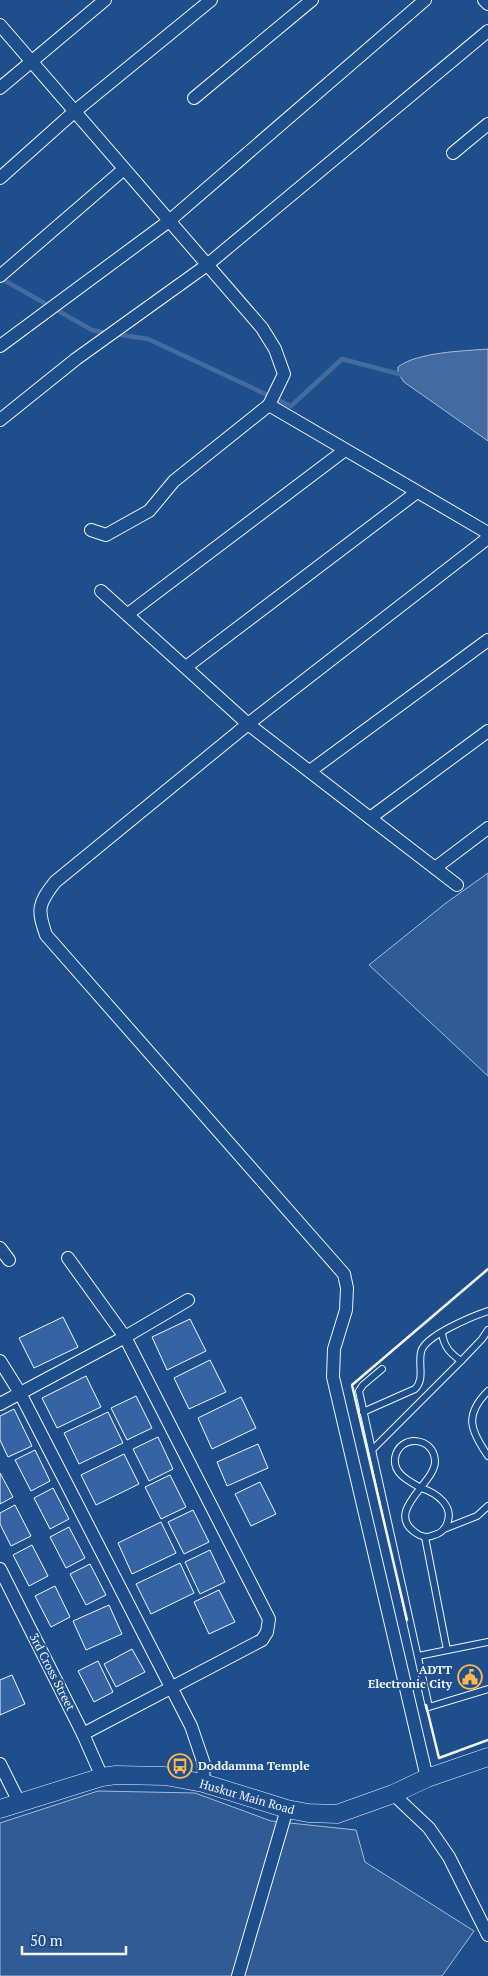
<svg xmlns="http://www.w3.org/2000/svg" width="488" height="1976" font-family="'PT Serif',serif">
<style>
.built{fill:#305b95;stroke:#a8bbd7}
.water{fill:#446ba0;stroke:#a8bbd7}
.lines{fill:none;stroke-linecap:round;stroke-linejoin:round}
.stream{stroke:#446ba0;stroke-width:4.5}
.building{fill:#3563a3;stroke:#f2f6ff}
.lane-casing{stroke:#f2f6ff;stroke-width:8}
.street-casing{stroke:#f2f6ff;stroke-width:14}
.secondary-casing{stroke:#f2f6ff;stroke-width:19}
.lane{stroke:#1f4e8c;stroke-width:6}
.street{stroke:#1f4e8c;stroke-width:12}
.secondary{stroke:#1f4e8c;stroke-width:18}
.wall{stroke:#f2f6ff;stroke-width:2.5}
.labels{text-anchor:middle;stroke-width:4;stroke-linejoin:round;paint-order:stroke}
.poi-label{font-size:12px;font-weight:bold;fill:#f2f6ff;stroke:#1f4e8c;text-anchor:end}
.street-label{font-size:12px;fill:#f2f6ff;stroke:#1f4e8c}
</style>
<rect width="100%" height="100%" fill="#1f4e8c"/>
<g class="built">
<polygon points="488,873 488,1076 369,965 446,903"/>
<polygon points="98,1791 195,1793 271,1821 356,1830 365,1862 474,1931 442,1976 0,1976 0,1823"/>
</g>
<path class="water" d="M488,349V441L404,382L398,373V367C417,352 464,351 488,349Z"/>
<g class="lines">
<g class="stream">
<polyline points="0,278 92,330 107,333"/>
<polyline points="115,334 148,339 291,406 342,359 403,375"/>
</g>
</g>
<g class="building">
<polygon points="63,1317 78,1347 34,1368 19,1338"/>
<polygon points="190,1319 206,1351 167,1370 152,1337"/>
<polygon points="210,1360 226,1392 189,1409 174,1378"/>
<polygon points="86,1376 101,1407 57,1428 42,1398"/>
<polygon points="136,1396 152,1428 127,1440 111,1408"/>
<polygon points="241,1397 256,1428 212,1449 198,1418"/>
<polygon points="14,1409 32,1446 8,1457 0,1440 0,1416"/>
<polygon points="108,1412 123,1443 79,1464 64,1433"/>
<polygon points="158,1437 173,1469 149,1481 133,1449"/>
<polygon points="258,1444 268,1468 227,1486 217,1462"/>
<polygon points="35,1450 50,1481 31,1491 15,1460"/>
<polygon points="124,1454 139,1484 96,1505 81,1475"/>
<polygon points="0,1473 13,1497 0,1504"/>
<polygon points="170,1475 186,1507 161,1519 145,1487"/>
<polygon points="260,1482 276,1514 251,1526 235,1494"/>
<polygon points="53,1488 69,1519 50,1529 34,1498"/>
<polygon points="15,1505 31,1536 11,1546 0,1524 0,1513"/>
<polygon points="193,1510 209,1542 184,1554 168,1522"/>
<polygon points="161,1522 176,1553 132,1574 118,1543"/>
<polygon points="69,1527 85,1558 66,1568 50,1537"/>
<polygon points="32,1545 48,1576 29,1586 13,1555"/>
<polygon points="210,1550 225,1582 200,1594 185,1562"/>
<polygon points="180,1563 194,1593 151,1614 136,1584"/>
<polygon points="90,1564 106,1595 86,1605 70,1574"/>
<polygon points="55,1586 70,1617 51,1627 35,1596"/>
<polygon points="219,1590 235,1622 209,1634 194,1602"/>
<polygon points="109,1605 122,1634 86,1650 73,1621"/>
<polygon points="132,1649 145,1672 116,1687 104,1664"/>
<polygon points="98,1661 113,1692 94,1702 78,1671"/>
<polygon points="12,1675 25,1704 0,1715 0,1680"/>
</g>
<g class="lines">
<g class="lane-casing">
<g id="lane">
<path d="M442,1333C444,1347 450,1353 461,1361"/>
<polyline points="382,1369 363,1385 359,1391 429,1707 488,1689"/>
<path d="M488,1391C464,1415 470,1430 488,1456"/>
<path d="M363,1412L415,1389C425,1379 418,1365 421,1352C424,1336 473,1316 488,1311"/>
<polyline points="372,1450 461,1361 482,1339 488,1330"/>
<path d="M421,1488C437,1493 456,1507 446,1526C444,1530 439,1534 434,1535C428,1538 421,1537 416,1533C383,1511 436,1483 435,1461C434,1436 399,1434 395,1458C393,1474 409,1481 421,1488"/>
<polyline points="444,1529 477,1516 488,1506"/>
<polyline points="425,1537 447,1650"/>
<polyline points="418,1656 488,1642"/>
</g>
</g>
<g class="street-casing">
<g id="street">
<polyline points="484,0 488,4"/>
<polyline points="0,25 262,328 275,349 284,374 269,405 488,533"/>
<polyline points="0,88 105,0"/>
<polyline points="194,98 312,0"/>
<polyline points="453,153 488,124"/>
<polyline points="0,178 74,112 211,0"/>
<polyline points="0,276 124,169"/>
<polyline points="0,346 169,221 425,0"/>
<polyline points="0,420 76,359 207,265 488,31"/>
<polyline points="91,530 106,535 149,511 174,481 269,405"/>
<polyline points="101,591 248,724 457,885"/>
<polyline points="128,614 345,450"/>
<polyline points="186,667 417,492"/>
<polyline points="310,771 488,640"/>
<polyline points="370,818 488,731"/>
<polyline points="435,868 488,828"/>
<polyline points="0,1248 9,1260"/>
<polyline points="68,1258 125,1337 269,1619 267,1632 262,1640 83,1734"/>
<polyline points="0,1361 20,1393 191,1726 204,1764 203,1783"/>
<polyline points="0,1404 125,1337 188,1300"/>
<polyline points="0,1569 83,1734 102,1777"/>
<polyline points="0,1764 19,1802"/>
<path d="M427,1778L333,1377L334,1349L346,1310L347,1288L344,1274L46,935C37,909 38,904 55,882L248,724L488,538"/>
<polyline points="393,1794 429,1828 449,1857 488,1935"/>
<polyline points="238,1976 287,1809"/>
</g>
</g>
<g class="secondary-casing">
<polyline id="secondary" points="0,1809 102,1777 116,1775 165,1776 203,1783 287,1809 308,1813 337,1814 393,1794 427,1778 488,1757"/>
</g>
<use href="#lane" class="lane"/>
<use href="#street" class="street"/>
<use href="#secondary" class="secondary"/>
<g class="wall">
<polyline points="407,1620 352,1385 488,1269"/>
<polyline points="426,1705 439,1758 488,1740"/>
</g>
</g>
<defs>
<g id="civic-ring" transform="scale(1.25)"><circle r="9.5" fill="#1f4e8c" stroke="#ffb74d" stroke-width="1.5"/><path d="M-.6-6.5H3V-4.5H.6V-3L4-1V1h2V6H-6V1h2V-1L-.6-3ZM-1.2 2.5V6h2.4V2.5Z" fill="#ffb74d"/></g>
<g id="bus-ring" transform="scale(1.25)"><circle r="9.5" fill="#1f4e8c" stroke="#ffb74d" stroke-width="1.5"/><path d="M-5-6H5V4H4V6H2V4H-2V6H-4V4H-5ZM-3.5-4V0h7V-4ZM-3.5 1.2v1.5H-2V1.2ZM2 1.2v1.5H3.5V1.2Z" fill="#ffb74d"/></g>
</defs>
<g fill-rule="evenodd">
<use href="#civic-ring" x="470" y="1677"/>
<use href="#bus-ring" x="180" y="1766"/>
</g>
<g class="labels">
<g class="poi-label">
<text x="452" y="1674">ADTT<tspan x="452" dy="14">Electronic City</tspan></text>
<text x="198" y="1770" text-anchor="start">Doddamma Temple</text>
</g>
<g class="street-label">
<text transform="translate(52 1672) rotate(63)" y="4">3rd Cross Street</text>
<text transform="translate(247 1797) rotate(16)" y="4">Huskur Main Road</text>
</g>
</g>
<path d="M22 1946v8h104v-8" fill="none" stroke="#f2f6ff" stroke-width="2.5"/>
<text x="30" y="1946" font-size="15" fill="#f2f6ff" stroke="#1f4e8c" stroke-width="4" paint-order="stroke">50 m</text>
</svg>
